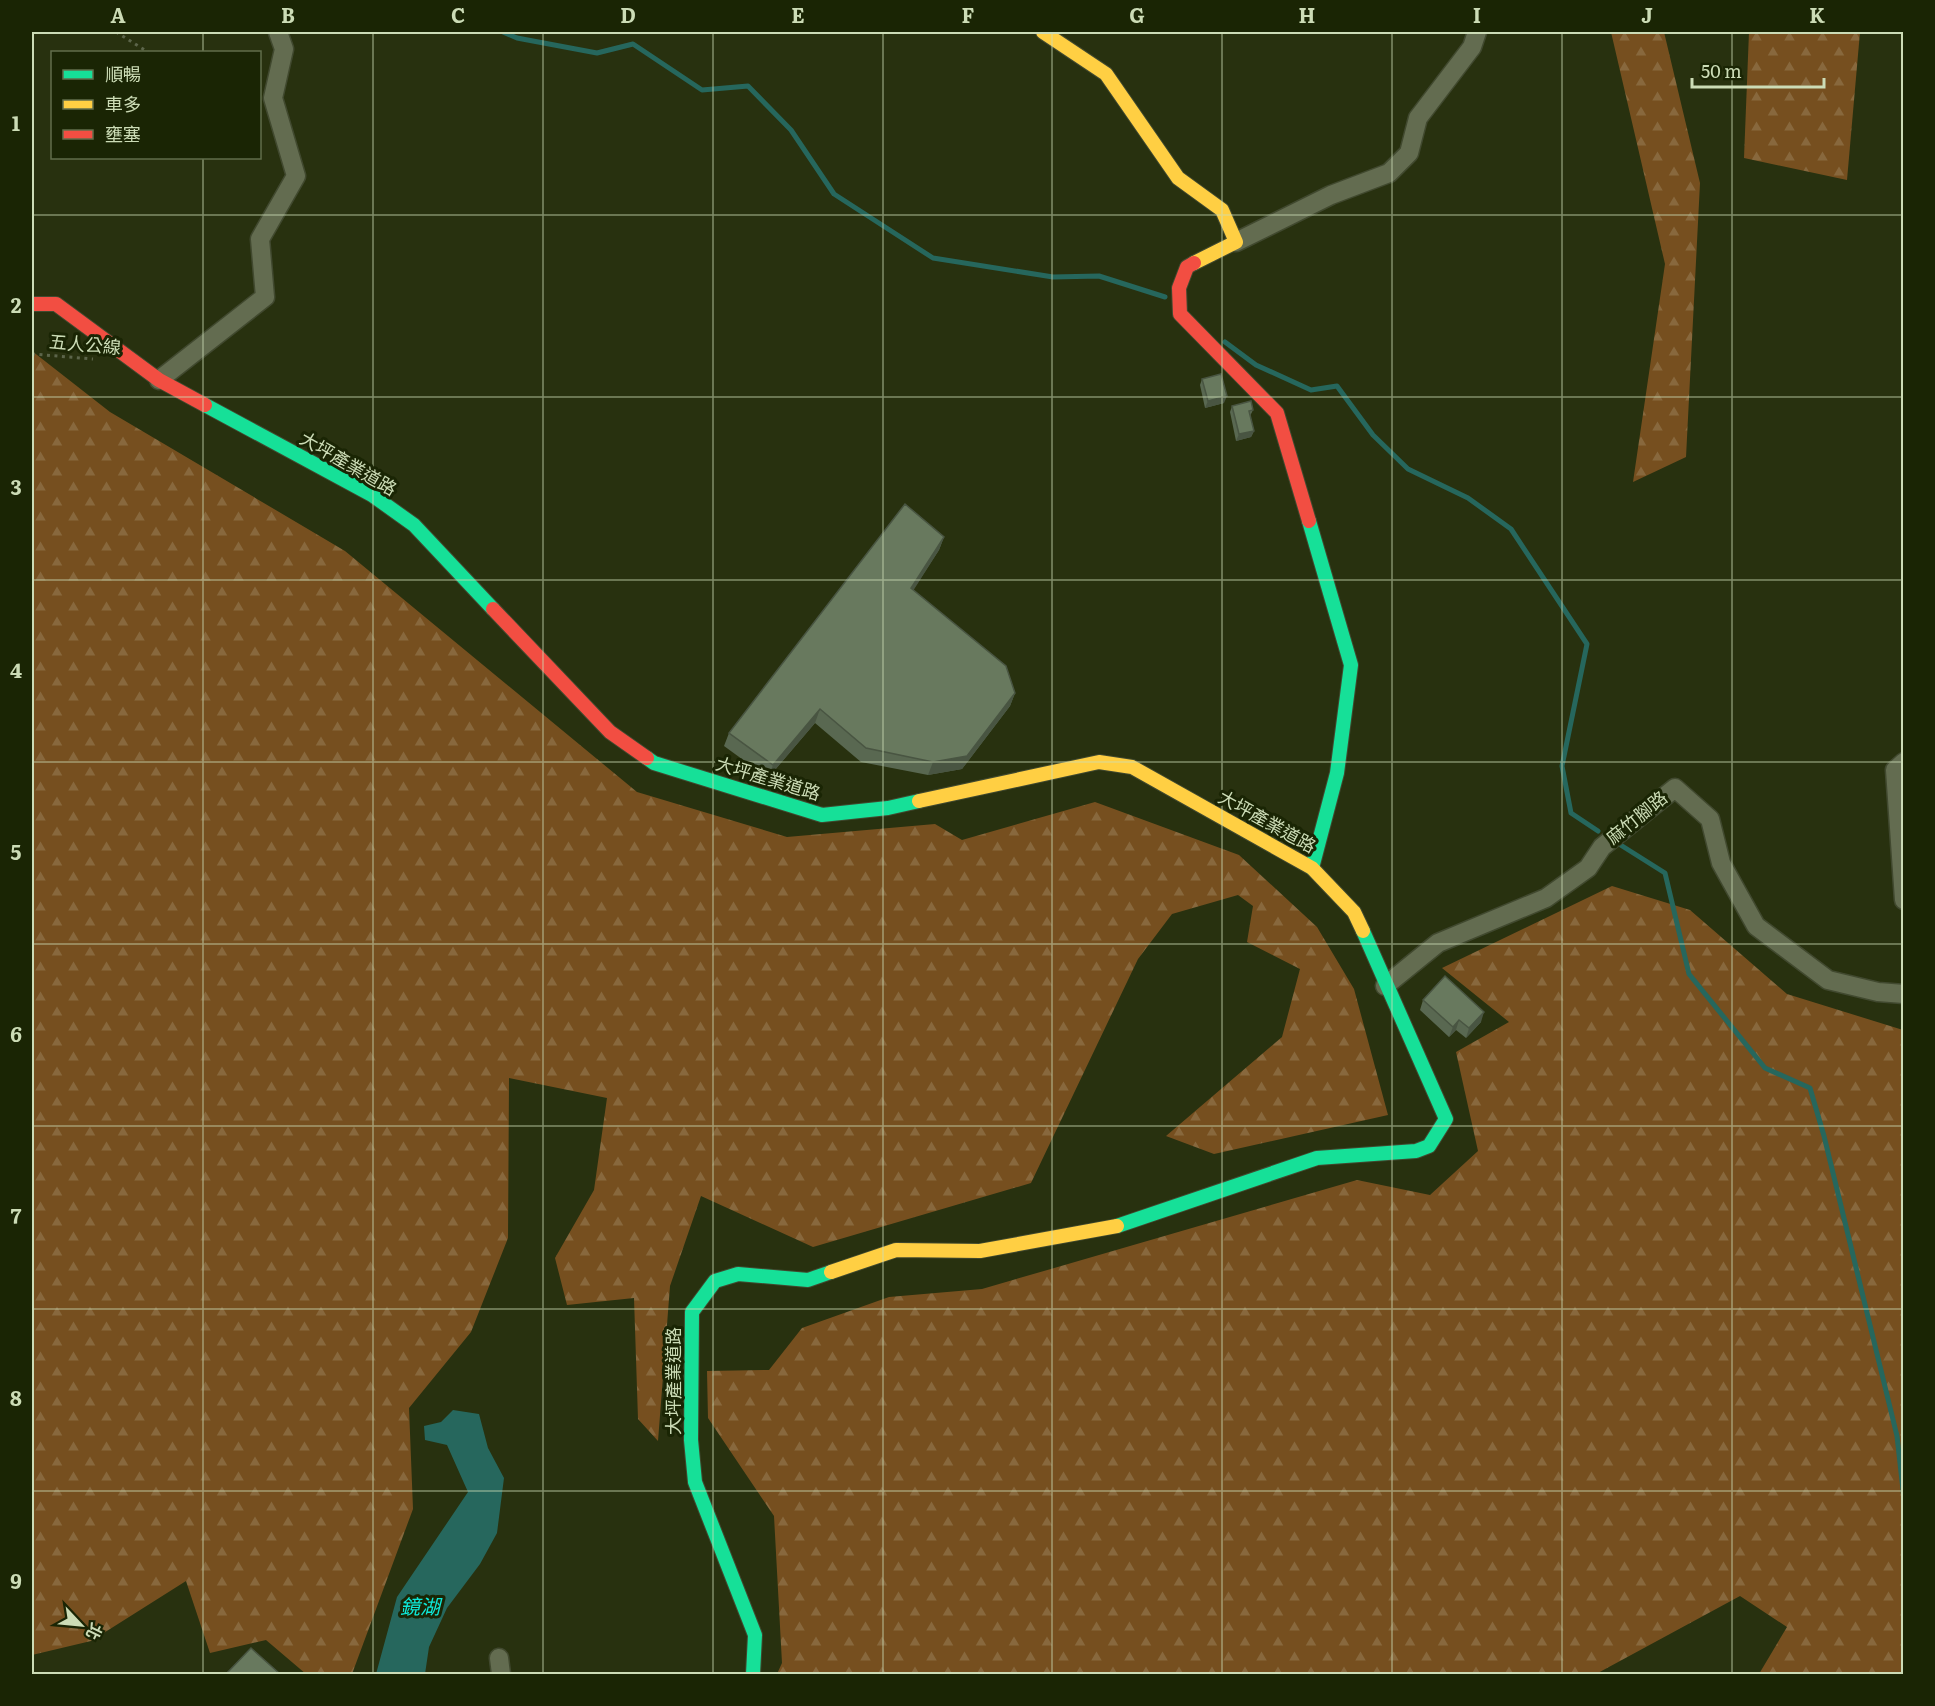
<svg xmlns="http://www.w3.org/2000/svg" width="1935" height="1706" font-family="Literata,'Noto Sans TC',serif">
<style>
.forest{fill:url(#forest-firs)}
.water{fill:#26675d}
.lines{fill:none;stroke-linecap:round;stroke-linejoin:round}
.stream{stroke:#26675d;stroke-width:5}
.street-casing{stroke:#41492f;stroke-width:21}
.fast-casing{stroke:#41492f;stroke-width:16}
.slow-casing{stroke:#41492f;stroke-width:16}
.jam-casing{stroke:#41492f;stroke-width:16}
.path{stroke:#5c654a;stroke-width:3;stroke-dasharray:3 4.5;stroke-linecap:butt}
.street{stroke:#636c50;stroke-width:18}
.fast{stroke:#16e098;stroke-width:14}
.slow{stroke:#ffcf43;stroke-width:14}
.jam{stroke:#f24e42;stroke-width:14}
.wall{fill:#596851}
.shaded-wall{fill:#495542}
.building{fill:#68795e;stroke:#495542;stroke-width:1.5}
.grid{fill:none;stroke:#ccdcb6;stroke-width:1.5;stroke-opacity:0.55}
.labels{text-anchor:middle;stroke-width:6;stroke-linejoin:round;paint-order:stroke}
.street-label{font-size:18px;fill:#ccdcb6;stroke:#1a2504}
.water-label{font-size:20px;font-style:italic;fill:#0ee9d9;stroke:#1a2504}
.neatline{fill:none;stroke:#ccdcb6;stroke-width:2}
.grid-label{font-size:20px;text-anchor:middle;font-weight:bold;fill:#ccdcb6}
</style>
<defs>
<pattern id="forest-firs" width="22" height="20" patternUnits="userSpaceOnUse" patternTransform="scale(1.5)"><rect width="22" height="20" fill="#764f1f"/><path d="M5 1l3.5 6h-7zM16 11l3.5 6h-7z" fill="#88683d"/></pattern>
</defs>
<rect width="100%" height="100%" fill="#28310f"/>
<g class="forest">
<polygon points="1611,32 1664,32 1700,183 1686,457 1633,482 1665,264"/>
<polygon points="1749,32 1860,32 1847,180 1744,158"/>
<polygon points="32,351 110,412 345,551 637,792 787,837 935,824 962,840 1095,802 1239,855 1317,927 1354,989 1388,1115 1214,1154 1166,1136 1282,1037 1300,969 1247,942 1253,906 1238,895 1172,914 1138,959 1031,1183 813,1247 701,1196 670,1286 658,1441 638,1419 634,1298 567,1305 555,1258 594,1190 607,1098 509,1078 508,1238 471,1332 409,1408 413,1509 352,1674 306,1674 266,1640 210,1653 186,1581 91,1641 32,1655"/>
<polygon points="1612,886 1690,910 1787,994 1903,1030 1903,1674 1759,1674 1787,1627 1740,1596 1596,1674 777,1674 782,1663 774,1516 708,1418 707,1371 769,1370 802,1328 889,1297 982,1289 1357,1180 1430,1195 1478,1151 1456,1052 1509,1022 1442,968"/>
</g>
<polygon class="water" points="453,1410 479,1414 488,1448 504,1478 497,1533 480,1564 447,1608 429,1647 425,1674 376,1674 397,1597 468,1492 447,1445 425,1440 424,1426 441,1422"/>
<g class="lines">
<g class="stream">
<polyline points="503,32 517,38 597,53 633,44 702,90 748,86 791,130 834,194 933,258 1053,277 1099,276 1165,297"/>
<polyline points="1225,342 1256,365 1311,390 1337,386 1373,435 1408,469 1468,498 1511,529 1587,644 1562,766 1571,813 1598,831"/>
<polyline points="1619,844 1665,873 1689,974 1765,1068 1810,1088 1824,1136 1897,1436 1904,1499"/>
</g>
<g class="street-casing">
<g id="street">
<polyline points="1236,242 1331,195 1389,173 1409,153 1418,118 1472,47 1477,32"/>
<polyline points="159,380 265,297 260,239 296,176 273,98 284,49 278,32"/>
<polyline points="1904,762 1895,770 1904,900"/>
<polyline points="1385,986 1438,943 1546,898 1588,868 1602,847 1675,788 1710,819 1721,863 1756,926 1828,980 1878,992 1904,994"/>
<polyline points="499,1658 501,1674"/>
</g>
</g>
<g class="fast-casing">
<g id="fast">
<polyline points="205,405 372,495 414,525 493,609"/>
<polyline points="1309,521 1351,665 1337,773 1312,868"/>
<polyline points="647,758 654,763 822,815 888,808 919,801"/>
<polyline points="1117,1226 1317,1158 1416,1151 1429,1146 1446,1119 1363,931"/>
<polyline points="753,1674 755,1635 695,1482 691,1440 692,1312 715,1281 738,1274 808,1280 831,1272"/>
</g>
</g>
<g class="slow-casing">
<g id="slow">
<polyline points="1043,32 1106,74 1178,178 1222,210 1236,242 1194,263"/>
<polyline points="919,801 1099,762 1132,767 1312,868 1354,912 1363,931"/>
<polyline points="831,1272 896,1250 980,1251 1117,1226"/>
</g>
</g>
<g class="jam-casing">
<g id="jam">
<polyline points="1194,263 1187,267 1179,288 1180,314 1277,413 1309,521"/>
<polyline points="32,304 56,304 159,380 205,405"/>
<polyline points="493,609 610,732 647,758"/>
</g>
</g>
<g class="path">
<polyline points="116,32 148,52"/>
<polyline points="32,354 93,359"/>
</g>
<use href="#street" class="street"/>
<use href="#fast" class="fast"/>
<use href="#slow" class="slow"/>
<use href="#jam" class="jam"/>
</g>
<g class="wall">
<polygon points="1202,379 1224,403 1205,408 1200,385"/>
<polygon points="1232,406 1253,410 1250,416 1254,431 1251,437 1236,441 1230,412"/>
<polygon points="944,537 939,550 913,590 1015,693 1010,706 962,769 928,775 861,762 815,723 768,778 724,746 729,733"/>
<polygon points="1423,1000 1481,1022 1466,1038 1456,1030 1449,1037 1420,1010"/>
</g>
<g class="shaded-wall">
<polygon points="1227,396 1224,403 1205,408 1208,401"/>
<polygon points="1254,431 1251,437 1236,441 1239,434"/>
<polygon points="944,537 939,550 906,602 911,588"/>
<polygon points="1015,693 1010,706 962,769 928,775 933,762"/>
<polygon points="820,709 815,723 768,778 773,765"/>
<polygon points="1484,1012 1481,1022 1466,1038 1469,1028"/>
<polygon points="1459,1020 1456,1030 1449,1037 1453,1027"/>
</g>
<g class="building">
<polygon points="1221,374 1227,396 1208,401 1202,379"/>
<polygon points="1251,401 1253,410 1249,411 1254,431 1239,434 1232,406"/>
<polygon points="905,504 944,537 911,588 1006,666 1015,693 967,756 933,762 866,748 820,709 773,765 729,733"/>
<polygon points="1445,976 1484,1012 1469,1028 1459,1020 1453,1027 1423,1000"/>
<polygon points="251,1648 280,1674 226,1674"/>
</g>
<path class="grid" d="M203,32V52M373,32V1674M543,32V1674M713,32V1674M883,32V1674M1052,32V1674M1222,32V1674M1392,32V1674M1562,32V1674M1732,32V1674M203,158V1674M32,215H1904M32,397H1904M32,580H1904M32,762H1904M32,944H1904M32,1126H1904M32,1309H1904M32,1491H1904"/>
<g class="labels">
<g class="street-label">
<text transform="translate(85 345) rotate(5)" y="6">五人公線</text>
<text transform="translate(348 464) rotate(30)" y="6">大坪產業道路</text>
<text transform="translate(768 779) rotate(17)" y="6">大坪產業道路</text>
<text transform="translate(1637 818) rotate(-39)" y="6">麻竹腳路</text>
<text transform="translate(1267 822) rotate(29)" y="6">大坪產業道路</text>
<text transform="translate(674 1381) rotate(-90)" y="6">大坪產業道路</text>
</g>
<g class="water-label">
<text x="420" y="1614">鏡湖</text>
</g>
</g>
<rect width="1935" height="1706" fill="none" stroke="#1a2504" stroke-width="66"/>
<rect x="51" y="51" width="210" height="108" fill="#1a2504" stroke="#616e4b" stroke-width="1.5"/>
<rect x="63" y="70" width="30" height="9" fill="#16e098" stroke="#616e4b" stroke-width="1.5"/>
<text x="105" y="81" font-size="18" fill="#ccdcb6">順暢</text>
<rect x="63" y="100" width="30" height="9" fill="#ffcf43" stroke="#616e4b" stroke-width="1.5"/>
<text x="105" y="111" font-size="18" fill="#ccdcb6">車多</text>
<rect x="63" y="130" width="30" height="9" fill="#f24e42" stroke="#616e4b" stroke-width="1.5"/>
<text x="105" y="141" font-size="18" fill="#ccdcb6">壅塞</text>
<g transform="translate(81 1625) rotate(116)" stroke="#1a2504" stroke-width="4.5" paint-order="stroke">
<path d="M0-4.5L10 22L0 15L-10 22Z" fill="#ccdcb6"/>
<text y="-9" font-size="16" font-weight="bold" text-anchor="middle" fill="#ccdcb6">北</text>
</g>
<path d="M1692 78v9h132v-9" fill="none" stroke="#ccdcb6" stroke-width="3"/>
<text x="1701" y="78" font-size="18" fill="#ccdcb6" stroke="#1a2504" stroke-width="4.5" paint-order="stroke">50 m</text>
<rect x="33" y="33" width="1869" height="1640" class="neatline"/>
<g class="grid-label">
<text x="118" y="23">A</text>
<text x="288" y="23">B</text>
<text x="458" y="23">C</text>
<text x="628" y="23">D</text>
<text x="798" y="23">E</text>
<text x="968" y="23">F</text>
<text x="1137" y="23">G</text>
<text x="1307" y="23">H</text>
<text x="1477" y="23">I</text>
<text x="1647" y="23">J</text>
<text x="1817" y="23">K</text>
<text x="16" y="131">1</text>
<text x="16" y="313">2</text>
<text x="16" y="495">3</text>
<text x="16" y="678">4</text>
<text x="16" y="860">5</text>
<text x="16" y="1042">6</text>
<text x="16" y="1224">7</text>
<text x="16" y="1406">8</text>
<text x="16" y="1589">9</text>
</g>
</svg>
